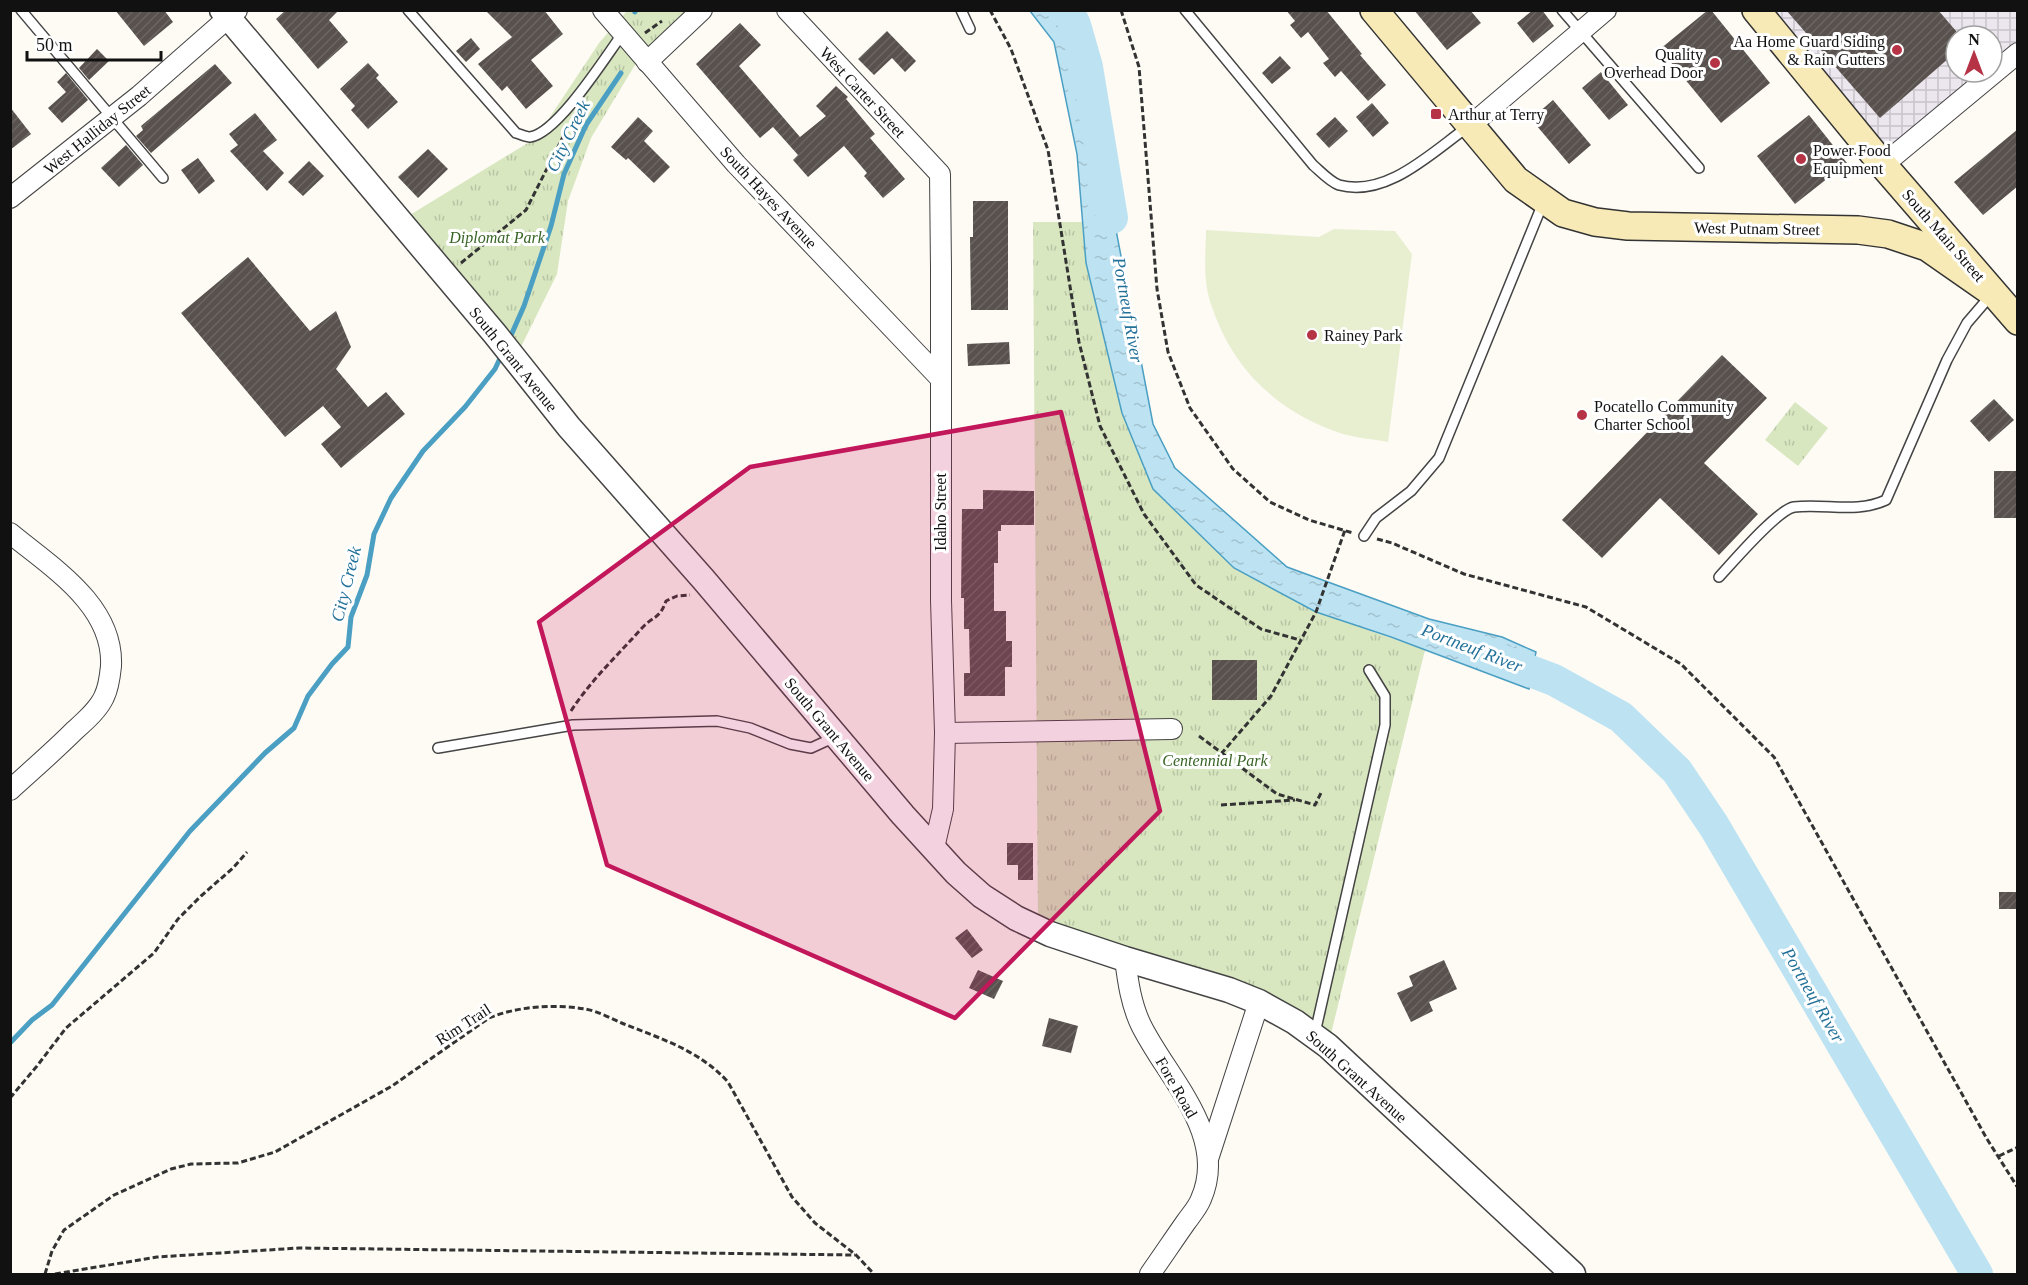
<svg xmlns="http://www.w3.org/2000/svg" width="2028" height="1285" font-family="'Times New Roman',serif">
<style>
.industrial{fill:url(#industrial-grid);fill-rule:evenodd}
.park{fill:url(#park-tufts)}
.pitch{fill:#e8efd1}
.water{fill:url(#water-ripples);stroke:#4a9fc3;stroke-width:1.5}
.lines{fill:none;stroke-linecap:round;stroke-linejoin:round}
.stream{stroke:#4a9fc3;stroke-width:5}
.river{stroke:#bde3f2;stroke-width:32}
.building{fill:url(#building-hatch)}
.service-casing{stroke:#444;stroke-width:12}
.minor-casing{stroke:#444;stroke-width:22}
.tertiary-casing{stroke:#444;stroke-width:27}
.secondary-casing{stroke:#333;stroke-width:30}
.path{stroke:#333;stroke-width:3;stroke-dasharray:6 3;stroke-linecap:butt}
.service{stroke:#fff;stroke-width:9}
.minor{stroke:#fff;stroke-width:20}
.tertiary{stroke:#fff;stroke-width:24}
.secondary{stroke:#f8eab6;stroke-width:27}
.marked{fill:#c2185b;fill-opacity:0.2;stroke:#c2185b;stroke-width:4.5;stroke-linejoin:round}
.poi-dot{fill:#b63346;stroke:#fff;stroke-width:2}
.labels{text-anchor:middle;stroke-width:6;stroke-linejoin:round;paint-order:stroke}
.poi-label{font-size:16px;fill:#111;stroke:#fff;text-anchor:start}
.street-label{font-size:16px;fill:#111;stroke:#fff}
.park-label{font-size:16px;font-style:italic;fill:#386425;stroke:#fff}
.water-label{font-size:18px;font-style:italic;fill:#237199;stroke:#fff}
</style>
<defs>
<pattern id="industrial-grid" width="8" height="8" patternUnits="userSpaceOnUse" patternTransform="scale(1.5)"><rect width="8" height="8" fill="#ece6ee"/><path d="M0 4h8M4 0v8" fill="none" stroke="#c9c4cb"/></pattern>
<pattern id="park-tufts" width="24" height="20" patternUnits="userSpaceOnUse" patternTransform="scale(1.5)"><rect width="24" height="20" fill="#d8e7c0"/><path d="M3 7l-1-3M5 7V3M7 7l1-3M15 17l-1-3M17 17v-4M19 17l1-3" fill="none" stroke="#b8c5a4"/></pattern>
<pattern id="water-ripples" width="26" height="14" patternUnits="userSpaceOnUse" patternTransform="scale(1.5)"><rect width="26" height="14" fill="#bde3f2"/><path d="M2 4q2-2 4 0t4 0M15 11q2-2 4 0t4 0" fill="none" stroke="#a1c2ce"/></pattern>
<pattern id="building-hatch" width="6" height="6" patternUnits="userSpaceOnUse" patternTransform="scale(1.5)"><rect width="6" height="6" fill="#58514e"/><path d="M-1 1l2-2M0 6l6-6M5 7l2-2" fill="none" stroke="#6b6663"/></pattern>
</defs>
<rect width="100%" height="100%" fill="#fefbf5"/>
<path class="industrial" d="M1754,11H2017V53L1883,165ZM1956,36H1992V72H1956Z"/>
<g class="park">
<polygon points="627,11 702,11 641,55 591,138 568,201 557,274 514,361 400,221 536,138 599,43"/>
<polygon points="1033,222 1082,222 1086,263 1122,413 1153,489 1234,568 1316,612 1425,650 1328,1046 1295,1022 1038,928"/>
<polygon points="1795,402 1828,428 1798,466 1765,440"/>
</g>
<path class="pitch" d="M1334,229L1395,231L1412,254L1388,442C1373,439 1357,438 1343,434C1287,416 1242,379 1219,325C1213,311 1207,295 1206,281C1204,264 1206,246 1206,230L1319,237Z"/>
<polygon class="water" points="1030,11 1063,11 1080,41 1153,424 1175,468 1287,567 1429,619 1502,637 1536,652 1529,689 1391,637 1316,612 1234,568 1153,489 1122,413 1086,263 1077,154 1054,42"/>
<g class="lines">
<g class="stream">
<polyline points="635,12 636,10"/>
<polyline points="509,340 524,306 551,226 564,174 586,125 621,73"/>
<polyline points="10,1043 32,1020 52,1005 190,831 265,753 294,728 308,696 332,664 348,647 351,617 367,575 374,534 391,498 423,451 465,407 495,369 502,354"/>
</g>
<g class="river">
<polyline points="1068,10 1075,25 1087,67 1112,218"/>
<polyline points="1493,657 1554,680 1621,717 1677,771 1714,826 1977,1274"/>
</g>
</g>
<g class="building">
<polygon points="115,10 164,10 173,22 144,46"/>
<polygon points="286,10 339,10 329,20 348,42 318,69 276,19"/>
<polygon points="485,10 544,10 563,34 531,60 553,86 526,109 507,86 502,91 478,64 512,37"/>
<polygon points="1286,10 1326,10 1362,54 1360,55 1386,85 1368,101 1341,71 1335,77 1323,63 1329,59 1308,32 1301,38 1290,25 1295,21"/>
<polygon points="1414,10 1470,10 1481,23 1447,50"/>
<polygon points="1533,10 1542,10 1554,26 1533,43 1517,23"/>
<polygon points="1708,10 1711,10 1770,83 1721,123 1660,49"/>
<polygon points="1786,10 1938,10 1956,31 1956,52 1880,118"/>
<polygon points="740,23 761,45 739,66 800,137 826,116 816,106 836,86 848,97 846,99 875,134 870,138 905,179 883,198 864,176 867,173 844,146 808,177 793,160 798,155 773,127 760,138 696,64"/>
<polygon points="887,31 916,61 905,72 892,58 874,75 858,59"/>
<polygon points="471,38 480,49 466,62 456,51"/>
<polygon points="97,49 109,61 89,80 79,68"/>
<polygon points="1280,56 1291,68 1272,84 1262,73"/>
<polygon points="368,63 379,75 376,78 398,102 368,129 351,110 355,106 340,89"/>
<polygon points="215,64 232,83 151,153 136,136 143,130 141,126"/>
<polygon points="1601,72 1628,105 1609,120 1582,88"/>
<polygon points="66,73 88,100 62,123 48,108 66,92 57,82"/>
<polygon points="1553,100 1591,145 1569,164 1531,119"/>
<polygon points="1372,103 1389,123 1373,137 1356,117"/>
<polygon points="10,107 31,134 10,150"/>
<polygon points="255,113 277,140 263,151 284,173 267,191 230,151 238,145 229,134"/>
<polygon points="1809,115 1847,163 1795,204 1757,156"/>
<polygon points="638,117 653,131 644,141 670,167 654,183 628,158 626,160 611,147"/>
<polygon points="1335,117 1348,131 1329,148 1316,134"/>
<polygon points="2018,129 2018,186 1983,215 1954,182"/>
<polygon points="126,145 143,165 119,187 101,168"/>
<polygon points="428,149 448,169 418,198 398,177"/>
<polygon points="198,158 215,181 199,194 181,170"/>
<polygon points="309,161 324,176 303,196 288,182"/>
<polygon points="973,201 1008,201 1008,310 971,310 970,237 973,237"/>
<polygon points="248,257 310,331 336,311 351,347 336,369 368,407 386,392 405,414 341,468 321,444 341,427 323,406 285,437 181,313"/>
<polygon points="1009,342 1010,364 968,366 967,344"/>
<polygon points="1722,355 1767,398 1704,463 1758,514 1719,555 1660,498 1602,558 1562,520"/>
<polygon points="1994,399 2014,420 1989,442 1970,421"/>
<rect x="1994" y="471" width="24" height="47"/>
<polygon points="983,490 1034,491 1034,525 1001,525 1001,531 998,531 998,563 994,563 994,611 1006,611 1006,641 1012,641 1012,667 1005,667 1005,696 964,696 964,673 970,673 969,629 964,629 964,598 961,598 962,509 983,509"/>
<rect x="1212" y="660" width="45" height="40"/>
<polygon points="1007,843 1033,843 1033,880 1018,880 1018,865 1007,865"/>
<rect x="1999" y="892" width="19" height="17"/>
<polygon points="967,929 983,950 972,958 955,938"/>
<polygon points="1444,960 1457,989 1429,1002 1433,1011 1411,1022 1397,993 1413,986 1409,976"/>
<polygon points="978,970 1003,981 994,999 969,988"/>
<polygon points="1049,1018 1078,1026 1071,1053 1042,1046"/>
</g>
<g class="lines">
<g class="service-casing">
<g id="service">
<polyline points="21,10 163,178"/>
<path d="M408,10L516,133C520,134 526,137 530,137C558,133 606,56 623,33"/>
<polyline points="961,10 970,29"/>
<path d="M1185,10L1313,165C1320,171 1330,182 1339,185C1387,198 1432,152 1469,126"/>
<polyline points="1562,10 1699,168"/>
<polyline points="1364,536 1376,518 1411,491 1439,458 1543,203"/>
<path d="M1719,577C1733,562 1777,510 1794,507C1825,503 1856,514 1886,500L1947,360L1967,323L1991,295"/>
<polyline points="438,748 573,725 717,721 750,728 790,744 811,748 835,737"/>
<polyline points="1315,1033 1385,725 1385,696 1369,670"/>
</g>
</g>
<g class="minor-casing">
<g id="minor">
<polyline points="603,10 736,164 940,378"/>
<polyline points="787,10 940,174 941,269 941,600 945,733 943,809 934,848"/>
<polyline points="647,62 702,10"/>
<polyline points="1471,125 1606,10"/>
<polyline points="1883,165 2018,53"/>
<polyline points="10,198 139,96 237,10"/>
<path d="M10,533C51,567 114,605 111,666C110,676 109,687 104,697C98,710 85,721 74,731C54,751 32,770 10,790"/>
<polyline points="945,733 1172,729"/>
<path d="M1125,959C1128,982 1131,1004 1141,1025C1167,1078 1229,1135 1201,1199C1198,1207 1191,1215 1186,1222C1174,1239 1162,1257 1150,1274"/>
<polyline points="1208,1159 1259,1002"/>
</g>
</g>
<g class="tertiary-casing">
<polyline id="tertiary" points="222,10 495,334 569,427 704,580 903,815 956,873 982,896 1016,918 1050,934 1125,959 1229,990 1259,1002 1295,1022 1328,1046 1573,1274"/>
</g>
<g class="secondary-casing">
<g id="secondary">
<polyline points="1374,10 1516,180 1563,213 1595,222 1628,226 1858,230 1888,234 1927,247 1993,293"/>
<polyline points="1756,10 1883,165 2018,321"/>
</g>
</g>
<g class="path">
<polyline points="990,10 1011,49 1048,150 1079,342 1100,426 1144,514 1196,585 1261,629 1300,640"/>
<polyline points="1121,10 1139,67 1157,289 1168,352 1190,408 1233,469 1270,502 1309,520 1353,533"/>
<polyline points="645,33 662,21"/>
<polyline points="461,263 526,210 565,133"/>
<polyline points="1377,539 1392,543 1464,574 1586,607 1681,664 1774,757 1987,1139 2018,1188"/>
<path d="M571,711C591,680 617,656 642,628C654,615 659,620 666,601L677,596L690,595"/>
<polyline points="1199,736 1277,794 1315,805 1321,793"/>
<polyline points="1221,754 1271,696 1316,612 1345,530"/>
<polyline points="1221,805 1295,800"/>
<polyline points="10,1098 37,1066 66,1028 154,953 178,919 201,896 233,868 247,852"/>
<polyline points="1999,1156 2018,1147"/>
<path d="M45,1274L52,1251L64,1230L114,1195L171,1169L191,1164L238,1163L275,1152L392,1086L489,1018C518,1006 555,1004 585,1009C598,1011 612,1019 624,1024C662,1039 700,1051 728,1082L792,1197L815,1223L856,1255L874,1274"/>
<polyline points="55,1274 157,1257 299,1248 855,1255"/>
</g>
<use href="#service" class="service"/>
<use href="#minor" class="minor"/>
<use href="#tertiary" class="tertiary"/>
<use href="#secondary" class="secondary"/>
</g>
<path class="marked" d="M1061,412L1160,811L955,1018L607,865L539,622L750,467Z"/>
<g class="poi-dot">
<circle cx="1897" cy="50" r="6"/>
<circle cx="1715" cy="63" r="6"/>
<rect x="1430" y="108" width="12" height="12" rx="3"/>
<circle cx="1801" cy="159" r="6"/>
<circle cx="1312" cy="335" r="6"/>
<circle cx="1582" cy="415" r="6"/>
</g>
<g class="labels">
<g class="poi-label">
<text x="1885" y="47" text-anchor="end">Aa Home Guard Siding<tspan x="1885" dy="18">&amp; Rain Gutters</tspan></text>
<text x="1703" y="60" text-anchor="end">Quality<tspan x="1703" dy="18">Overhead Door</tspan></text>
<text x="1448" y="120">Arthur at Terry</text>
<text x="1813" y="156">Power Food<tspan x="1813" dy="18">Equipment</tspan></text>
<text x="1324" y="341">Rainey Park</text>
<text x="1594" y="412">Pocatello Community<tspan x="1594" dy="18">Charter School</tspan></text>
</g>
<g class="street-label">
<text transform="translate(863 92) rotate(47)" y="6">West Carter Street</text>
<text transform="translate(97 129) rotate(-39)" y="6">West Halliday Street</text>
<text transform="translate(769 197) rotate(47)" y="6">South Hayes Avenue</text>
<text transform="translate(1757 228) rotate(1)" y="6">West Putnam Street</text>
<text transform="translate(1944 235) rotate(49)" y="6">South Main Street</text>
<text transform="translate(514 359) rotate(51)" y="6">South Grant Avenue</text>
<text transform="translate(940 512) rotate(-90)" y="6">Idaho Street</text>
<text transform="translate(830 729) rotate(50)" y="6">South Grant Avenue</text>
<text transform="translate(463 1024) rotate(-33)" y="6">Rim Trail</text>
<text transform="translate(1357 1076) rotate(42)" y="6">South Grant Avenue</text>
<text transform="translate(1177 1087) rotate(60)" y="6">Fore Road</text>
</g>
<g class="park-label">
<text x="497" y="243">Diplomat Park</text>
<text x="1215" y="766">Centennial Park</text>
</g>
<g class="water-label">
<text transform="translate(568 136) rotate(-64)" y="6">City Creek</text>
<text transform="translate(1128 310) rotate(80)" y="6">Portneuf River</text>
<text transform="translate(346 584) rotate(-76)" y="6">City Creek</text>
<text transform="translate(1472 648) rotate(21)" y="6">Portneuf River</text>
<text transform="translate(1813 995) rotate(60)" y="6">Portneuf River</text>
</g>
</g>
<rect width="2028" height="1285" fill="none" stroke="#111111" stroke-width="24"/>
<g transform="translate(1974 54)"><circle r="28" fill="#ffffff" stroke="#a0a0a0" stroke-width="1.5"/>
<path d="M0-4.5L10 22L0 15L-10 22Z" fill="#b63346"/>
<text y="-9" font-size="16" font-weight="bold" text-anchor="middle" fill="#111111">N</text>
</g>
<path d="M27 51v9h134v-9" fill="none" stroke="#111111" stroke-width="3"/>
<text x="36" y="51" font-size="18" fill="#111111" stroke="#ffffff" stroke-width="4.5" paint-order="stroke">50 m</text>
</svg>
